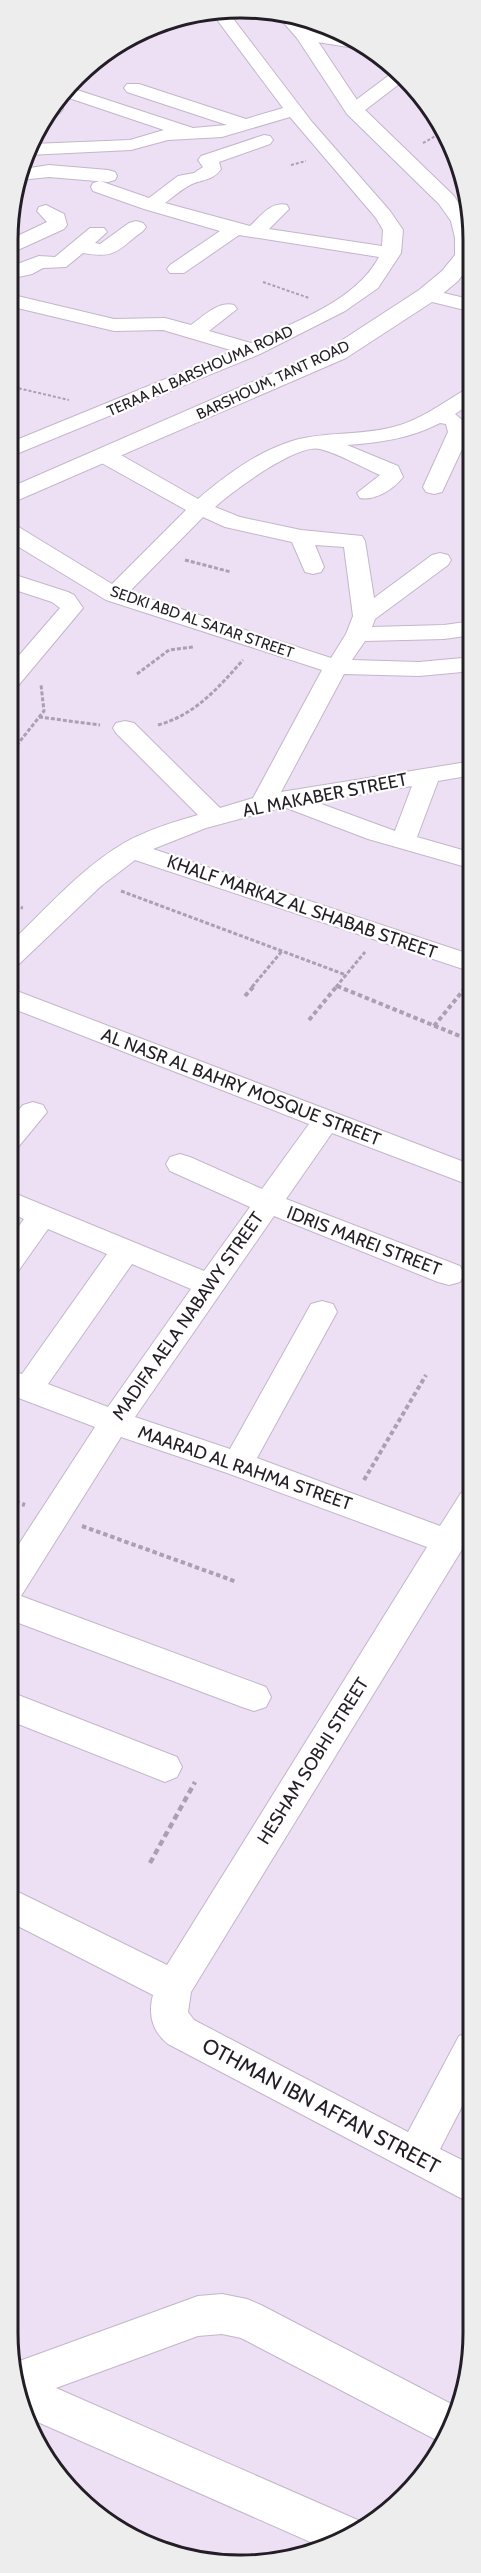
<svg xmlns="http://www.w3.org/2000/svg" width="481" height="2573" font-family="Cabin,sans-serif">
<style>
.lines{fill:none;stroke-linecap:round;stroke-linejoin:round}
.minor-casing{stroke:#c3b6ca;stroke-width:2}
.secondary-casing{stroke:#c3b6ca;stroke-width:2}
.path-far3{stroke:#aaa0b0;stroke-width:2;stroke-dasharray:3 2;stroke-linecap:butt}
.path-far2{stroke:#aaa0b0;stroke-width:3;stroke-dasharray:4 2;stroke-linecap:butt}
.path-far1{stroke:#aaa0b0;stroke-width:4;stroke-dasharray:4.5 3;stroke-linecap:butt}
.path{stroke:#aaa0b0;stroke-width:4.5;stroke-dasharray:6 4;stroke-linecap:butt}
.minor{fill:#fff;fill-rule:evenodd}
.secondary{fill:#fff;fill-rule:evenodd}
.labels{text-anchor:middle;stroke-width:4.5;stroke-linejoin:round;paint-order:stroke}
.far-street-label{font-size:15px;fill:#231e25;stroke:#fff}
.street-label{font-size:18px;fill:#231e25;stroke:#fff}
.near-street-label{font-size:21px;fill:#231e25;stroke:#fff}
.rim{fill:none;stroke:#231e25;stroke-width:3}
</style>
<rect width="100%" height="100%" fill="#ede0f5"/>
<g class="lines">
<g class="minor-casing">
<g id="minor">
<path d="M228,12L312,122L390,211L403,230L401,253L378,288L345,311L260,354L9,457V443L234,351L163,330L114,331L9,306V294L114,319L165,318L191,325C204,316 218,301 234,305L237,309L209,331L251,343C295,321 355,302 379,257L239,235L184,273H170L167,269L170,265L220,231L144,209L93,191L91,187L93,183L100,181L149,198L178,176L194,173L203,167L198,160L201,156L264,135L270,136L273,140L270,144L219,162L221,169C213,181 202,179 190,185C182,189 173,197 165,203L250,226C261,216 271,201 287,205L289,209L269,229L382,246L383,230L376,218L290,117L222,137L168,140L131,150L28,155L32,144L130,140L164,130L63,96L71,88L193,128L227,125L127,92L124,88L127,84H139L246,119L283,108L212,13Z"/>
<polygon points="304,30 352,37 366,48 361,49 298,39 295,35 298,31"/>
<polygon points="396,70 407,78 360,114 348,114 345,110 348,106"/>
<polygon points="56,104 63,109 60,113 46,115"/>
<polygon points="49,165 108,170 115,172 117,176 115,180 108,182 49,177 20,180 23,169"/>
<polygon points="46,205 64,214 67,225 64,229 9,254 9,240 47,222 37,211 39,207"/>
<path d="M136,221L143,223L146,227L143,231C117,250 117,259 83,253L66,267L43,268L32,274L9,279V267L39,256L55,257L90,228H104L107,232L95,243L100,244L129,223Z"/>
<polygon points="427,289 473,300 473,312 420,299 417,295 420,291"/>
<path d="M473,387V402L455,414L466,423L470,432L442,492L434,494L426,492L423,487L448,432L446,424L440,423C411,438 380,443 347,445L398,466L403,477C394,489 375,501 360,498L357,493L380,475C361,467 340,454 320,449C297,443 233,491 215,507L240,517L301,530L362,536L365,541L374,598L432,555L440,553L448,555L451,560L448,565L375,619L372,627L444,625L473,621V635L444,639L365,641L352,660L419,662L473,657V671L419,676L344,674L281,792L473,761V775L438,781L417,837L473,853V869L368,839L284,807L206,828L153,849L472,955V972L135,860L101,886L18,965L9,967V944C45,910 81,868 124,843C147,830 173,822 198,815L116,733L113,728L116,723L125,721L134,723L220,808L253,798L322,670L106,600L9,541V524L17,526L112,584L186,510L98,461L95,456L98,451L106,450L114,451L198,499C226,475 257,452 292,441C325,431 360,436 393,427C419,421 443,403 466,389ZM203,517L225,527L292,542L305,572L313,574L321,572L324,567L315,545L344,547L353,616L346,634L331,658L129,592ZM412,786L395,831L316,802Z"/>
<polygon points="9,573 68,592 74,595 83,608 17,687 9,689 9,667 60,608 52,602 9,588"/>
<path d="M9,988L472,1165V1186L332,1133L286,1199L460,1266L464,1274L460,1282L449,1285L438,1282L274,1216L135,1417L230,1449L311,1304L322,1301L333,1304L337,1312L257,1458L440,1526L461,1493L472,1490V1529L461,1551L191,1992L188,2012L194,2020L408,2132L459,2036L472,2031V2087L440,2149L472,2165V2204L168,2044C152,2031 148,2014 153,1995L8,1921V1887L167,1965L427,1547L227,1473L121,1437L21,1596L266,1687L271,1697L266,1707L254,1711L242,1707L8,1619V1561L95,1427L8,1394V1370L22,1374L107,1254L48,1229L19,1270L8,1272L9,1240L24,1219L9,1212V1191L204,1271L250,1207L170,1171L166,1164L170,1157L180,1154L190,1157L262,1189L309,1124L9,1007ZM132,1264L191,1289L108,1407L48,1384Z"/>
<polygon points="33,1102 43,1105 47,1112 19,1146 9,1149 9,1121 23,1105"/>
<polygon points="8,1691 177,1757 182,1767 177,1777 165,1782 8,1720"/>
<polygon points="222,2294 247,2299 261,2305 457,2407 444,2444 241,2338 222,2334 198,2336 56,2388 360,2521 362,2526 324,2548 24,2416 14,2363 198,2296"/>
</g>
</g>
<g class="secondary-casing">
<polygon id="secondary" points="277,12 299,18 311,31 361,106 454,196 473,226 473,260 458,281 435,300 346,358 9,504 9,488 330,348 419,290 442,271 455,255 455,238 451,221 439,204 347,114 297,38 276,14"/>
</g>
<g class="path-far3">
<polyline points="423,143 443,132"/>
<polyline points="291,165 306,161"/>
<polyline points="263,282 309,298"/>
<polyline points="9,386 69,400"/>
</g>
<g class="path-far2">
<polyline points="185,560 231,572"/>
<polyline points="137,674 169,650 193,647"/>
<polyline points="39,717 100,725"/>
<path d="M158,725C195,715 218,688 243,660"/>
<polyline points="9,755 44,711 41,685"/>
<polyline points="121,891 346,975"/>
<polyline points="9,905 23,908"/>
<polyline points="337,986 340,987"/>
<polyline points="252,987 282,951"/>
<polyline points="336,987 365,952"/>
</g>
<g class="path-far1">
<polyline points="337,986 472,1041"/>
<polyline points="245,996 254,986"/>
<polyline points="309,1020 337,986"/>
<polyline points="434,1026 466,987"/>
<polyline points="364,1480 426,1375"/>
<polyline points="8,1499 25,1505"/>
<polyline points="82,1526 237,1582"/>
</g>
<polyline class="path" points="150,1863 195,1782"/>
<use href="#minor" class="minor"/>
<use href="#secondary" class="secondary"/>
</g>
<g class="labels">
<g class="far-street-label">
<text transform="translate(200 371) rotate(-24)" y="5">TERAA AL BARSHOUMA ROAD</text>
<text transform="translate(273 380) rotate(-25)" y="5">BARSHOUM, TANT ROAD</text>
<text transform="translate(202 622) rotate(19)" y="5">SEDKI ABD AL SATAR STREET</text>
</g>
<g class="street-label">
<text transform="translate(325 795) rotate(-11)" y="6">AL MAKABER STREET</text>
<text transform="translate(302 907) rotate(19)" y="6">KHALF MARKAZ AL SHABAB STREET</text>
<text transform="translate(241 1087) rotate(21)" y="6">AL NASR AL BAHRY MOSQUE STREET</text>
<text transform="translate(364 1241) rotate(21)" y="6">IDRIS MAREI STREET</text>
<text transform="translate(188 1316) rotate(-55)" y="6">MADIFA AELA NABAWY STREET</text>
<text transform="translate(245 1468) rotate(19)" y="6">MAARAD AL RAHMA STREET</text>
<text transform="translate(313 1761) rotate(-58)" y="6">HESHAM SOBHI STREET</text>
</g>
<g class="near-street-label">
<text transform="translate(321 2106) rotate(28)" y="7">OTHMAN IBN AFFAN STREET</text>
</g>
</g>
<path d="M0 0H481V2573H0ZM240 18H241A222 222 0 0 1 463 240V2333A222 222 0 0 1 241 2555H240A222 222 0 0 1 18 2333V240A222 222 0 0 1 240 18Z" fill="#ededee" fill-rule="evenodd"/>
<path class="rim" d="M240 18H241A222 222 0 0 1 463 240V2333A222 222 0 0 1 241 2555H240A222 222 0 0 1 18 2333V240A222 222 0 0 1 240 18Z"/>
</svg>
